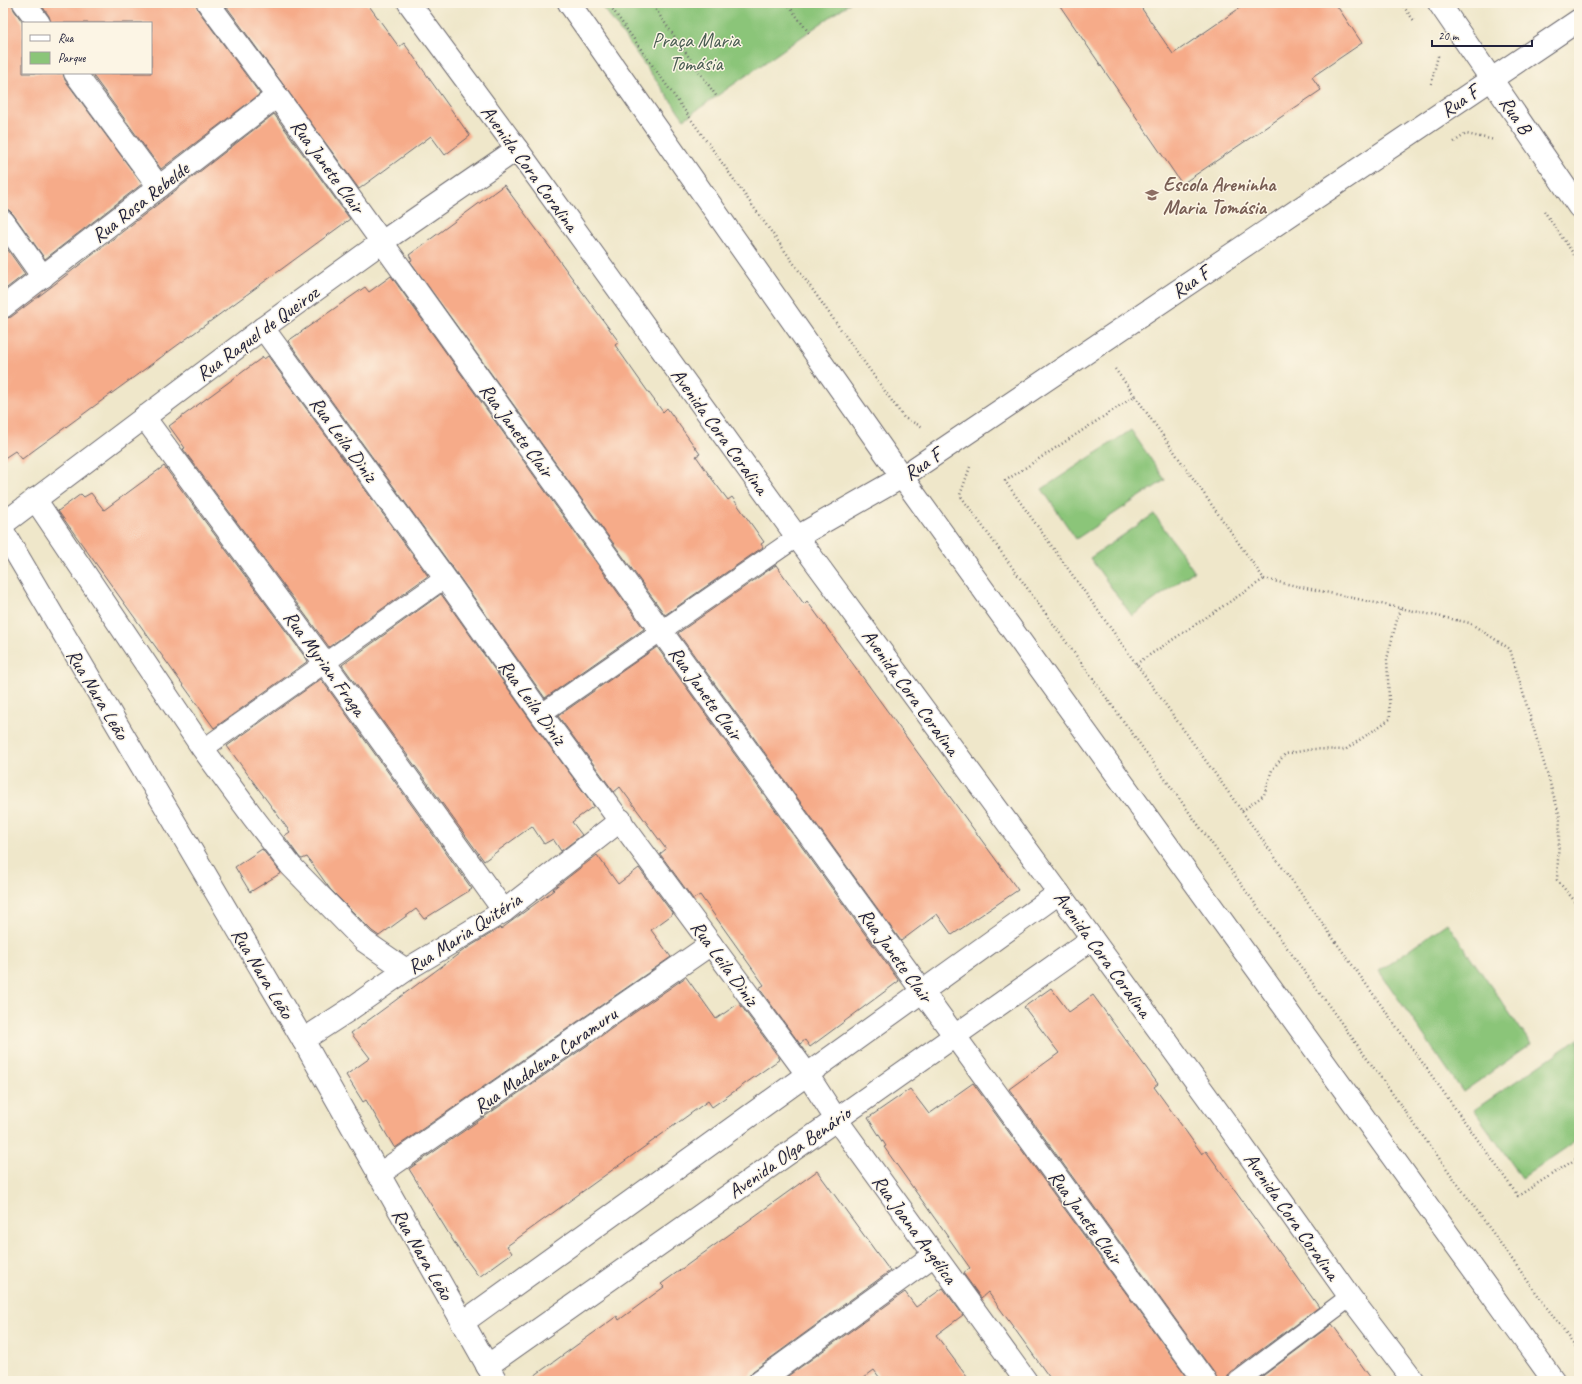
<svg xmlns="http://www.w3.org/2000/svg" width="1582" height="1384" font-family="Caveat,sans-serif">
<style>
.green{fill:#8bc579;stroke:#56745a}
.building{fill:#f6ab89}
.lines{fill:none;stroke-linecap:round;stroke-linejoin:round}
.lane-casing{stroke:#6a676d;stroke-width:21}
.street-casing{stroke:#6a676d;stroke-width:24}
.path{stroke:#6a676d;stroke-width:2.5;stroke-dasharray:1 3;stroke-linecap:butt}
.lane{stroke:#fff;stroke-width:19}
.street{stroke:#fff;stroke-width:22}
.labels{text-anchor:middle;stroke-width:3;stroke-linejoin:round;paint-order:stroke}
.park-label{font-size:20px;fill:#475b51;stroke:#fcf5e5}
.street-label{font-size:20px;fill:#22223b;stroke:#fcf5e5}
.education-label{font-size:20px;font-weight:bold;fill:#785e54;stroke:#fcf5e5;text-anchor:start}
</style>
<rect width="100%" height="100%" fill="#fcf5e5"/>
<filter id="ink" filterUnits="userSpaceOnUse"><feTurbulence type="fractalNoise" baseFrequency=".025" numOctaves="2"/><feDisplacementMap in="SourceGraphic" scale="8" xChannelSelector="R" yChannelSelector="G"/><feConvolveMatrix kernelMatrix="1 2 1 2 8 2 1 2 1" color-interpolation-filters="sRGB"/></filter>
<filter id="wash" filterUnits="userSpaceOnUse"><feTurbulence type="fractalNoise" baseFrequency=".012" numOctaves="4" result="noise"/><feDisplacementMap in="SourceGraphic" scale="16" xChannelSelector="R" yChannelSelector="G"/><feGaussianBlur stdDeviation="0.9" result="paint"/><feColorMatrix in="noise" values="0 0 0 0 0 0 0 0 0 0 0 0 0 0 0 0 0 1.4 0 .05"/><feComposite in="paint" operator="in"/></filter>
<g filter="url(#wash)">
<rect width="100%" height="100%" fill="#efe7ca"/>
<g class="green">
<polygon points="600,3 850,3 684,119"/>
<polygon points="1131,430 1165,480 1076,539 1042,489"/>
<polygon points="1154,514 1194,571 1132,616 1090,558"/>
<polygon points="1447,923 1531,1044 1463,1092 1379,971"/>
<polygon points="1579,1038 1579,1139 1522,1178 1474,1110"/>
</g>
<g id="blocks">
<g class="building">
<polygon points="3,3 12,3 14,10 23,23 23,73 63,73 65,80 142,184 45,259 13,214 9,210 3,209"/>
<polygon points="40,3 196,3 198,10 260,94 161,169 91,73 151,73 151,23 51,23 49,16"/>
<polygon points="224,3 367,3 399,47 404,43 470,136 445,155 431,136 359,189"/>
<polygon points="1058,3 1138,3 1173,54 1247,3 1335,3 1362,43 1312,77 1321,90 1182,184"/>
<polygon points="274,114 350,219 22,459 15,451 3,459 3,319 11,317 51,287"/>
<polygon points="504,185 619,342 615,345 646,389 663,412 667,408 700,454 696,456 712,479 728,500 732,497 764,542 761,544 763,547 665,615 410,261 412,260 409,255"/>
<polygon points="3,243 25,274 3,291"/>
<polygon points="391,276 644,629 545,698 455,571 288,341 365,287 369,292"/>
<polygon points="268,356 428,576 329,647 183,449 185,448 169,426 263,357 264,359"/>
<polygon points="164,466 308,661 214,728 58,511 81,494 84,497 91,493 104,510"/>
<polygon points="776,565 804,604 807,601 1018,890 952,935 937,914 901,941 678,633"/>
<polygon points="441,594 531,721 594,806 572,822 582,835 561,851 553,839 544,844 532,826 484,861 342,665"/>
<polygon points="657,647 899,981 810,1047 805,1040 800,1044 759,988 764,985 700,895 693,899 660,854 666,849 620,787 614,792 558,716"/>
<polygon points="321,679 472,889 424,919 416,909 379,936 372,931 330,889 307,857 302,859 300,858 284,836 290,832 227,746"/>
<polygon points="262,849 281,873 250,892 235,867"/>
<polygon points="597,855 618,884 639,868 673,914 651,930 671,957 395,1148 394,1147 366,1100 363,1102 346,1075 370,1058 351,1033 464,950 500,928 501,929 554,890 553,889"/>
<polygon points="686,977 716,1019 739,1003 780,1059 712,1107 708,1101 507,1246 512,1253 479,1277 457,1247 409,1169"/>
<polygon points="1051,988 1069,1012 1093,995 1158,1084 1154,1087 1170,1109 1202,1154 1206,1151 1319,1307 1231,1372 1228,1376 1227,1381 1217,1381 1215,1374 1009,1089 1059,1053 1024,1007"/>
<polygon points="973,1083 1190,1381 1052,1381 988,1292 981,1298 963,1273 970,1268 884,1147 886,1146 868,1118 910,1089 929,1114"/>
<polygon points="817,1171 890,1271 753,1371 749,1376 748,1381 527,1381 617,1316 619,1320 642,1303 664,1287 661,1284"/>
<polygon points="943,1288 963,1315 936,1335 970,1381 882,1381 874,1370 859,1381 781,1381 905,1292 916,1307"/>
<polygon points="1332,1324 1373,1381 1256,1381"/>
</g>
</g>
</g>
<g filter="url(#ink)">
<use href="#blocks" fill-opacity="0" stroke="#6a676d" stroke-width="1"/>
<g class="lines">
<g class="lane-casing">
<g id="lane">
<polyline points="541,714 797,537"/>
<polyline points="203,749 445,578"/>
<polyline points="1238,1381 1350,1297"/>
</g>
</g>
<g class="street-casing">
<g id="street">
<polyline points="24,3 39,23"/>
<polyline points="208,3 277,96 661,631 1205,1381"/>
<polyline points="409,3 517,149 797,537 1059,893 1224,1120 1350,1297 1414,1381"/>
<polyline points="569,3 902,477 1554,1381"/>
<polyline points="1439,3 1579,207"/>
<polyline points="75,73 159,187"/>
<polyline points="3,221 43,277"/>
<polyline points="3,307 277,96"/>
<polyline points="263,328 445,578 541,714 807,1074 836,1119 1026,1381"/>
<polyline points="144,417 325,663 504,911"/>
<polyline points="35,499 203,749 253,817 291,866 364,941 406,970"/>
<polyline points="3,524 263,328 382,242 517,149"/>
<polyline points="3,531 303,1040 496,1381"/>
<polyline points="797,537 902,477 1579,20"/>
<polyline points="303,1040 349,1010 406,970 504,911 621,820"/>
<polyline points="378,1175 711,944"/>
<polyline points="462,1323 1059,893"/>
<polyline points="487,1366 1092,939"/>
<polyline points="760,1381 934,1255"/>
</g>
</g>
<g class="path">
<polyline points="608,3 904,418 923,427"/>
<polyline points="651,3 717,97"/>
<polyline points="787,3 809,33"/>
<polyline points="1401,3 1415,22"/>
<polyline points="1431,84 1438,56 1437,54"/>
<polyline points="1454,142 1466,134 1495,140"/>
<polyline points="1544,211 1579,262"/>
<polyline points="1115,369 1135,396 1005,481 1518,1196 1579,1157"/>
<polyline points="1135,396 1264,579 1470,623 1510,649 1560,817 1557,880 1579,906"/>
<polyline points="970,467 960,495 1579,1352"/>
<polyline points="1136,664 1264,579"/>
<polyline points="1242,811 1264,795 1272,770 1285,754 1314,749 1345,750 1390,719 1387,659 1400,608"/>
</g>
<use href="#lane" class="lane"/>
<use href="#street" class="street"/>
</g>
</g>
<defs>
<g id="school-bare" transform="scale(1.08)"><path d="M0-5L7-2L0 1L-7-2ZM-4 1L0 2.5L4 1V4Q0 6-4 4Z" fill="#8d6e63" stroke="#fcf5e5" stroke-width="2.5" paint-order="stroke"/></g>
</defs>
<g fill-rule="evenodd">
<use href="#school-bare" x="1152" y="195"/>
</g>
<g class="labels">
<g class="park-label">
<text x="696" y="47">Praça Maria<tspan x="696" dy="23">Tomásia</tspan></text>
</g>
<g class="street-label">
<text transform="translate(1459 101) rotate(-34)" y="7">Rua F</text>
<text transform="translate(1516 115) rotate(56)" y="7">Rua B</text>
<text transform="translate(328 166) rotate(54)" y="7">Rua Janete Clair</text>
<text transform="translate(530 168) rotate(54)" y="7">Avenida Cora Coralina</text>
<text transform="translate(140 202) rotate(-38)" y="7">Rua Rosa Rebelde</text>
<text transform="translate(1190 282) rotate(-34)" y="7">Rua F</text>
<text transform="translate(257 333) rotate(-36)" y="7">Rua Raquel de Queiroz</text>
<text transform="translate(517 430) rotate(54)" y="7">Rua Janete Clair</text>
<text transform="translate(720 431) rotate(54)" y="7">Avenida Cora Coralina</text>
<text transform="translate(344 439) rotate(54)" y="7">Rua Leila Diniz</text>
<text transform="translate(922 464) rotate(-34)" y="7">Rua F</text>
<text transform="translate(325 663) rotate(54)" y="7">Rua Myrian Fraga</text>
<text transform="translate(911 692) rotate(54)" y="7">Avenida Cora Coralina</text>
<text transform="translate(706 693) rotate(54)" y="7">Rua Janete Clair</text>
<text transform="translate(98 694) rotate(59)" y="7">Rua Nara Leão</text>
<text transform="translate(533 702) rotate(54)" y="7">Rua Leila Diniz</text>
<text transform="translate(464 933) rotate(-33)" y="7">Rua Maria Quitéria</text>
<text transform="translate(1103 954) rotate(54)" y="7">Avenida Cora Coralina</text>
<text transform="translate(896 955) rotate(54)" y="7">Rua Janete Clair</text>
<text transform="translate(725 963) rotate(54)" y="7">Rua Leila Diniz</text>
<text transform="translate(263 973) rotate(59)" y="7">Rua Nara Leão</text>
<text transform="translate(545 1060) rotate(-35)" y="7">Rua Madalena Caramuru</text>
<text transform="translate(789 1152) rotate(-35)" y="7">Avenida Olga Benário</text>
<text transform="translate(1292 1216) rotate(55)" y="7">Avenida Cora Coralina</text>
<text transform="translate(1086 1217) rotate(54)" y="7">Rua Janete Clair</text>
<text transform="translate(915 1229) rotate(54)" y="7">Rua Joana Angélica</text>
<text transform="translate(423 1254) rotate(60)" y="7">Rua Nara Leão</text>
</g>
<g class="education-label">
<text x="1163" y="191">Escola Areninha<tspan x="1163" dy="23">Maria Tomásia</tspan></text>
</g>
</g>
<rect width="1582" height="1384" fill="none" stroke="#fcf5e5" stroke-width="16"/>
<rect x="22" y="22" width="130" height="52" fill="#fcf5e5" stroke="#a5a1a1"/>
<rect x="30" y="35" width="20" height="6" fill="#ffffff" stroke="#a5a1a1"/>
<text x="58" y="42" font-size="12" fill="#22223b">Rua</text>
<rect x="30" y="52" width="20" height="12" fill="#8bc579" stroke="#a5a1a1"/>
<text x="58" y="62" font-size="12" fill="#22223b">Parque</text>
<path d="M1432 40v6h100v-6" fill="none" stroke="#22223b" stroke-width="2"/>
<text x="1438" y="40" font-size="12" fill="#22223b" stroke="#fcf5e5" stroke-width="3" paint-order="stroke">20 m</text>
</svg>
